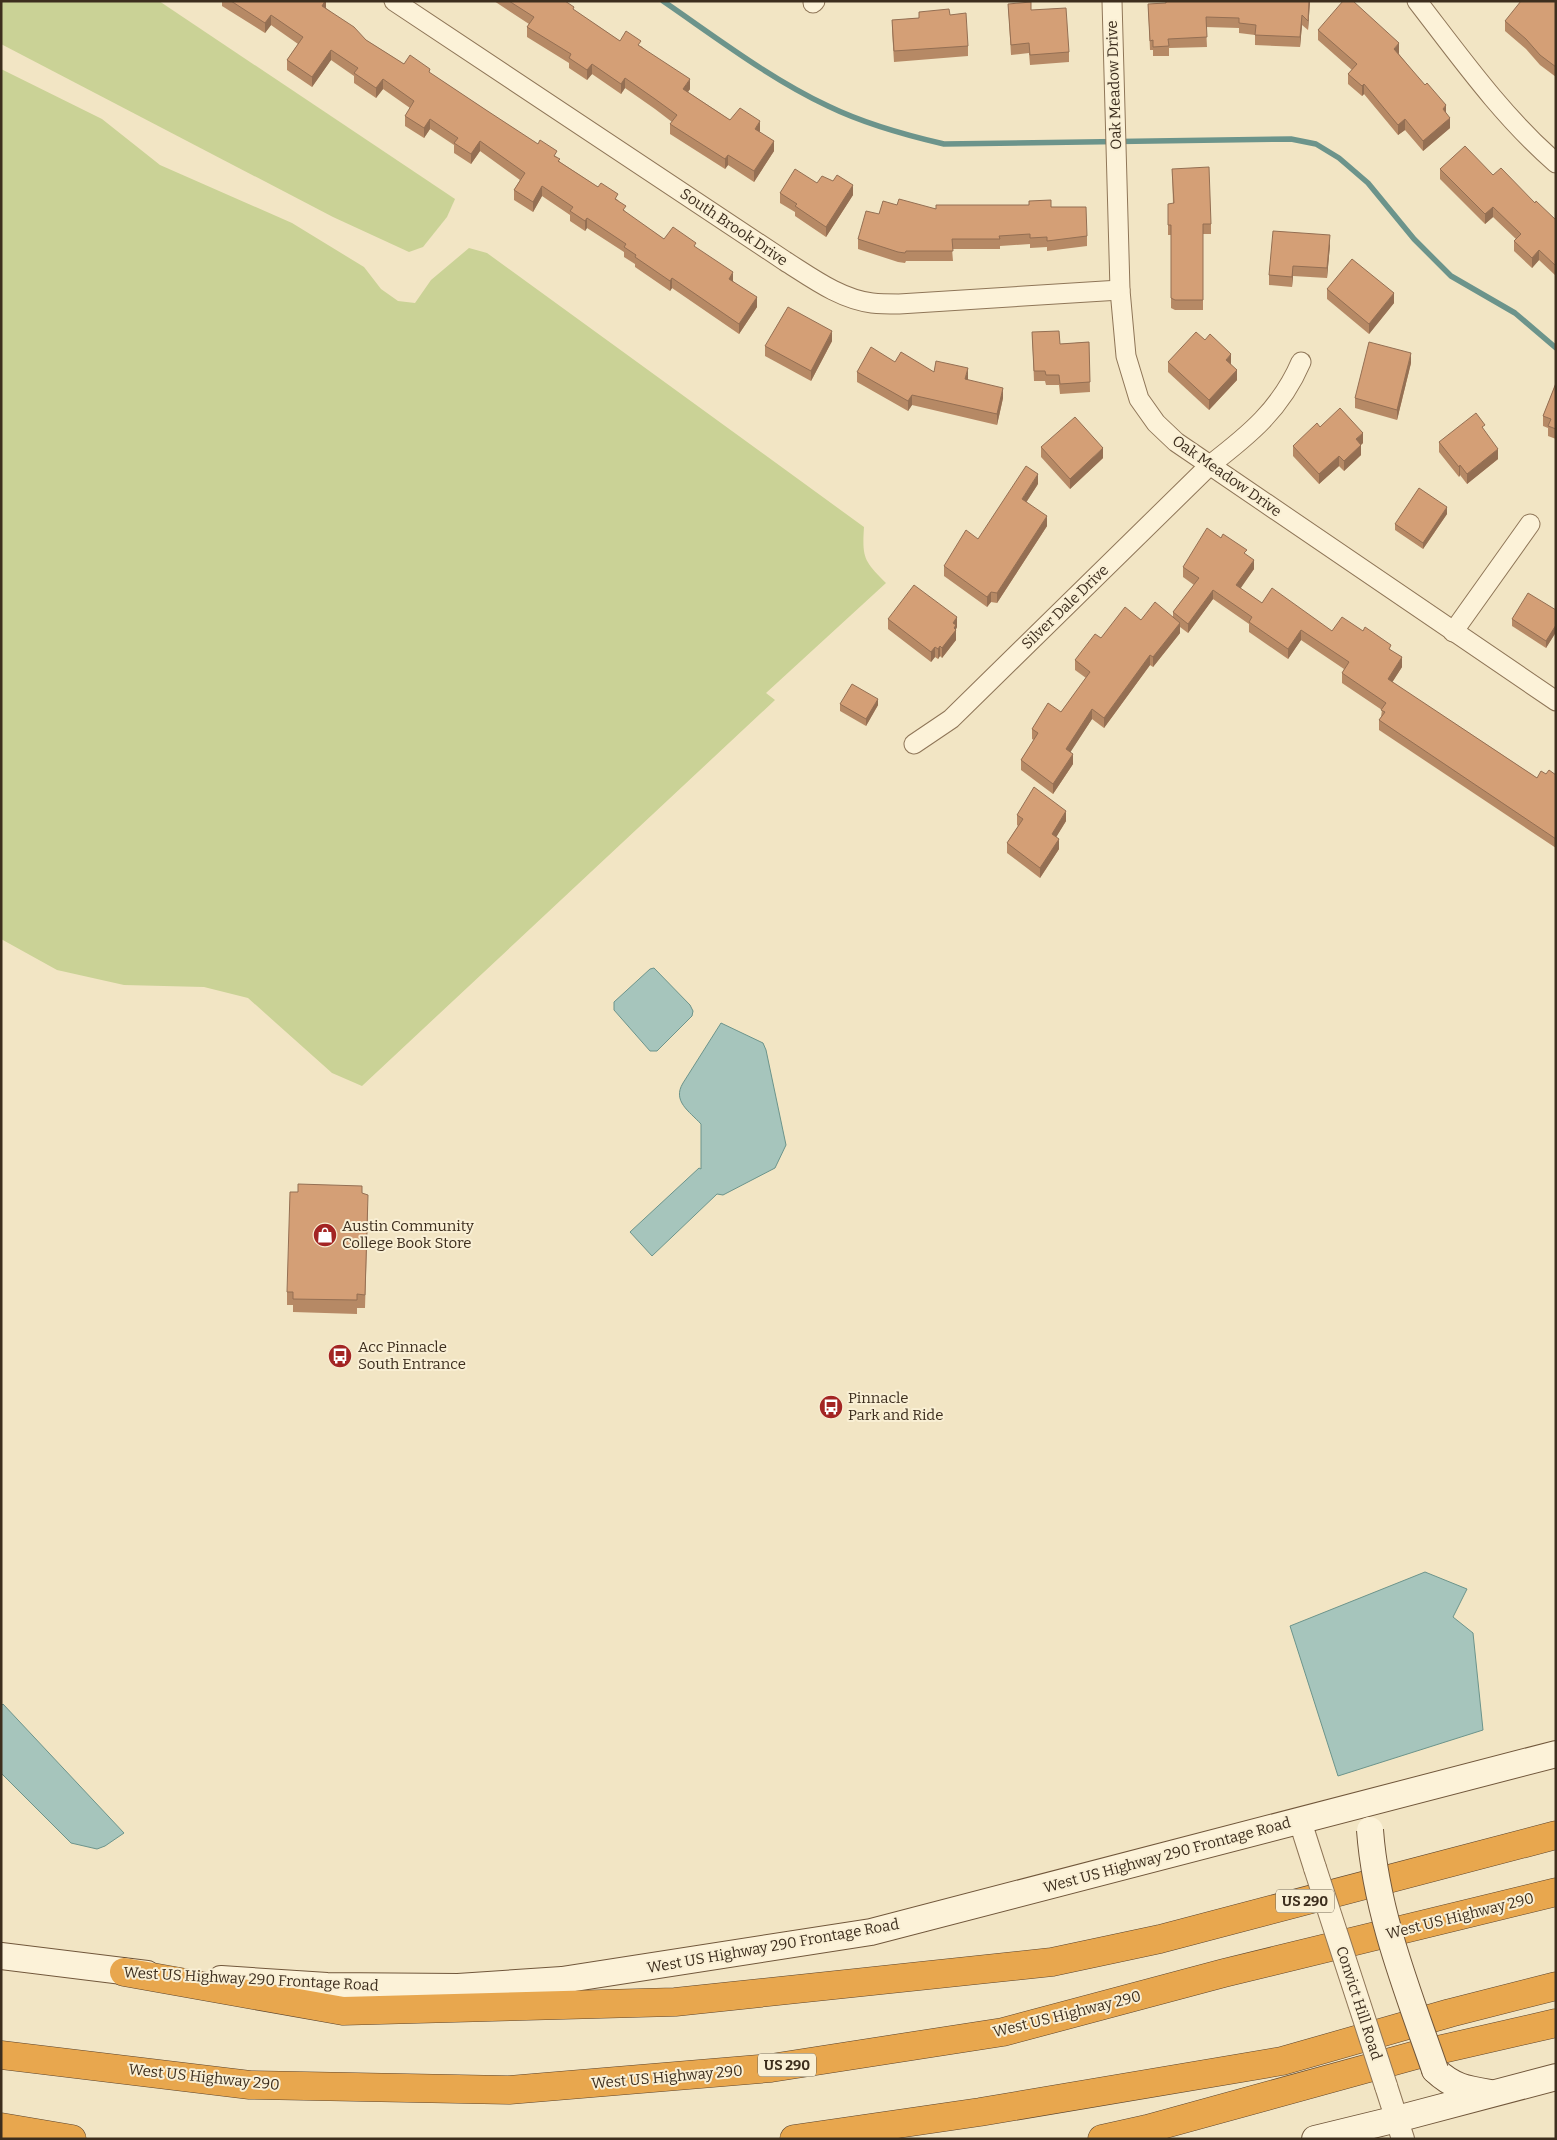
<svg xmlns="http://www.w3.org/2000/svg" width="1557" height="2140" font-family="Bitter,serif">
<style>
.green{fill:#cad296}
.water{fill:#a6c5bc;stroke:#6c948b}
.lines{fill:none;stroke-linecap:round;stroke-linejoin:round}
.stream{stroke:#6c948b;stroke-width:5.5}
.minor-casing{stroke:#8f7658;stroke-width:21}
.tertiary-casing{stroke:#8f7658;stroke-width:24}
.secondary-casing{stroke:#71573b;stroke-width:28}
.motorway-casing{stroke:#5c442d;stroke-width:29}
.minor{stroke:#fcf2d8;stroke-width:19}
.tertiary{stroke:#fcf2d8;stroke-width:22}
.secondary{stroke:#fcf2d8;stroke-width:26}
.motorway{stroke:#e8a74e;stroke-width:28}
.tertiary-bridge-casing{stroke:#8f7658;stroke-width:24;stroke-linecap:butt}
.secondary-bridge-casing{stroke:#71573b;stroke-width:28;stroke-linecap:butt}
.tertiary-bridge{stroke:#fcf2d8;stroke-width:22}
.secondary-bridge{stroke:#fcf2d8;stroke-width:26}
.wall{fill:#b68965}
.shaded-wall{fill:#946f53}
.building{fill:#d49f76;stroke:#946f53}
.labels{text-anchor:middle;stroke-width:4;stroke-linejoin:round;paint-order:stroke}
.shield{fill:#f9efd4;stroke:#756855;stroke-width:1}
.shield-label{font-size:14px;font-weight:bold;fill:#3d2e1e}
.street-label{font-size:15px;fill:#3d2e1e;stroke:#f9efd4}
.poi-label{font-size:15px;fill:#3d2e1e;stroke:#f9efd4;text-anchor:start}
</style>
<rect width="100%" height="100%" fill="#f2e5c4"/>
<g class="green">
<polygon points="1,1 159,1 455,199 447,217 423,247 409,252 333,217 1,44"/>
<path d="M1,69L102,119L160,165L292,223L364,267L381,289L398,301L415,303L431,280L469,248L487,253L864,527C862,558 864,561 886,583L766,693L775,700L362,1086L332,1073L248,998L204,987L124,985L57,970L1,939Z"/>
</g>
<g class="water">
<polygon points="654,968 690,1005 693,1011 692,1016 657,1051 650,1051 614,1010 614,1002 650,969"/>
<path d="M721,1023L763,1043L766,1050L786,1145L775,1168L723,1195L717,1194L652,1256L630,1232L699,1168L701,1169V1124C689,1111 672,1101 683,1083Z"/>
<polygon points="1425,1572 1467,1589 1453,1617 1473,1633 1483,1730 1338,1776 1290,1626"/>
<polygon points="3,1704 124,1833 105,1846 97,1849 71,1843 1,1773 1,1706"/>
</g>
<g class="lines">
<path class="stream" d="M663,1C717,38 769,78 828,106C865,124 905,135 944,144L1291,139L1316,144L1339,158L1368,183L1414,239L1451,276L1515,313L1556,348"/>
<g class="minor-casing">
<g id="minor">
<path d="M394,1L785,261C812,278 840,299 872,303C881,304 890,304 899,304L1120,290"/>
<polyline points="1112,1 1120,290 1126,356 1139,399 1156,423 1176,442 1556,701"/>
<path d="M1417,1C1461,58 1502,116 1556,163"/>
<polyline points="813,3 815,1"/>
<polyline points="1453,632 1530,524"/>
<path d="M914,744L951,719L1210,465C1249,435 1281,409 1301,362"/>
</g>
</g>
<g class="tertiary-casing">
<g id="tertiary">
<polyline points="1300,1821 1315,1868"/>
<polyline points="1386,2086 1403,2139"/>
</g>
</g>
<g class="secondary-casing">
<g id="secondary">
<polyline points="1,1956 147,1974"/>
<polyline points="221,1979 327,1986 458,1987 562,1980 871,1932 1556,1754"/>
<path d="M1435,2070C1453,2087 1466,2089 1490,2093"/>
<polyline points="1315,2139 1397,2119 1556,2077"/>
</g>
</g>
<g class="motorway-casing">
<g id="motorway">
<polyline points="124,1972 343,2011 675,2002 1052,1962 1160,1939 1556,1835"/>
<polyline points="1,2055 250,2085 509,2090 771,2068 1003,2032 1224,1973 1556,1892"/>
<polyline points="1,2127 72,2139"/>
<polyline points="794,2139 980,2112 1282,2061 1450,2013 1556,1986"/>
<polyline points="1102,2139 1147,2129 1416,2055 1556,2023"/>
</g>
</g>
<use href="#minor" class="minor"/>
<use href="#tertiary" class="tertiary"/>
<use href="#secondary" class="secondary"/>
<use href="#motorway" class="motorway"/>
<g class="tertiary-bridge-casing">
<polyline id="tertiary-bridge" points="1315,1868 1386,2086"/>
</g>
<g class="secondary-bridge-casing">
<path id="secondary-bridge" d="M1370,1830C1376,1913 1408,1992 1435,2070"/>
</g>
<use href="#tertiary-bridge" class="tertiary-bridge"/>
<use href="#secondary-bridge" class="secondary-bridge"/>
</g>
<g class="wall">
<polygon points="222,1 326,1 326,8 366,40 404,64 430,73 557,157 560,162 618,200 626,213 664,239 696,248 733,281 757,307 739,334 672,288 670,291 635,267 635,264 624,257 624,252 587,228 585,231 570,221 570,215 542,196 533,212 514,200 514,190 520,180 480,151 471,164 454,153 454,145 430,129 424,138 405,126 405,116 410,108 383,89 376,98 354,83 354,76 331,60 312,87 287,70 287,60 298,44 271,25 265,33 222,6"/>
<polygon points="494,1 565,1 574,10 620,41 641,46 690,89 688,92 730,120 760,131 759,132 774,151 754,182 728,165 725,169 670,134 670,124 672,122 655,109 625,88 621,94 592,74 587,80 569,68 569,63 527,37 527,27 529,24"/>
<polygon points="1166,1 1310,1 1308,30 1302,25 1300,47 1255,45 1255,35 1239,33 1239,28 1206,27 1207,47 1169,48 1169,56 1153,56 1153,50 1150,50 1148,4 1166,3"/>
<polygon points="1556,1 1556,77 1540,65 1526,49 1505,31 1505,21"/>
<polygon points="1008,4 1031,10 1069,52 1069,62 1030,65 1029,53 1011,55"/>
<polygon points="919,12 968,46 968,56 894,62 892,30 892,20 919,18"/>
<polygon points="1318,30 1399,53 1399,54 1446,113 1450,128 1423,151 1405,130 1398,135 1364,94 1362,96 1348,84 1348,74 1352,70 1318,40"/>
<polygon points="1172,169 1211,224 1211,234 1203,234 1203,310 1175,310 1171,308 1171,235 1168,235 1168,204 1173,204"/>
<polygon points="1440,169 1493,175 1535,203 1556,220 1556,276 1539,260 1532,268 1514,251 1514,241 1516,239 1493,217 1485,224 1440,179"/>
<polygon points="817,183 853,195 826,237 795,216 795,212 780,203 780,193"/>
<polygon points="897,205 936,209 1051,207 1087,236 1087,246 1047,251 1047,247 1030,248 1030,244 1000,246 1000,249 952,249 953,261 906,261 905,263 898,262 858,249 858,239 879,214"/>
<polygon points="1330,245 1327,278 1293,276 1292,287 1269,285 1269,275"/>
<polygon points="1327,289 1394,303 1369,334 1327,299"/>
<polygon points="1032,332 1060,344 1089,342 1090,392 1060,394 1059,385 1046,385 1045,381 1034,381"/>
<polygon points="832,341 811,381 765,356 765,346"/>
<polygon points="895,362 934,372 968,379 967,380 1003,398 997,425 912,405 908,411 857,382 857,372"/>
<polygon points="1168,362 1231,364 1237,380 1209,410 1168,372"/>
<polygon points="1411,363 1397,420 1355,408 1355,398"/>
<polygon points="1556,383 1556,439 1548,436 1548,428 1543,426 1543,416"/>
<polygon points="1320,427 1363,443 1361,445 1361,455 1344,471 1339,466 1319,484 1293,456 1293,446"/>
<polygon points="1485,431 1498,459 1467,484 1460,475 1459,477 1439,452 1439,442"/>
<polygon points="1041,447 1103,458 1070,489 1041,457"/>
<polygon points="1038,484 1026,502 1047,526 997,603 991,602 987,607 944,576 944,566 978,539"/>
<polygon points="1447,514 1423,549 1395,530 1395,524"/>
<polygon points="1247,555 1254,569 1240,588 1262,603 1332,631 1391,650 1402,667 1392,682 1537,778 1546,774 1556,775 1556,848 1379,730 1379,720 1381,717 1382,710 1342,683 1342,673 1344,669 1301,640 1288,659 1249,632 1249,624 1213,599 1188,633 1180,627 1180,633 1153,667 1150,665 1104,728 1092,719 1070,752 1073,764 1053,794 1021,770 1021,760 1034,740 1032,739 1032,729 1061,712 1086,678 1075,670 1075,660 1101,638 1141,620 1173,617 1173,612 1194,585 1183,577 1183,567"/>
<polygon points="1556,610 1556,632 1546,648 1512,626 1512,619"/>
<polygon points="888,619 957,627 956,629 956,640 942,658 940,656 938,659 935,657 931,662 888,629"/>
<polygon points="840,704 878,705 866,726 840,711"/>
<polygon points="1017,815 1066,821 1056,837 1059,849 1040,878 1007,853 1007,843 1018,826 1017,825"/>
<polygon points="362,1193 368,1208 365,1308 357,1308 357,1314 293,1312 293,1305 287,1305 287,1292"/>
</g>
<g class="shaded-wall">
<polygon points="325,1 326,1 326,9 322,6"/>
<polygon points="1309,1 1310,1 1308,30 1308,21"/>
<polygon points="271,15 271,25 265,33 265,23"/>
<polygon points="1302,15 1302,25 1300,47 1300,37"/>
<polygon points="1399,43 1399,53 1394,59 1394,49"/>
<polygon points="331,50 331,60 312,87 312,77"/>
<polygon points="592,64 592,74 587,80 587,70"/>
<polygon points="625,78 625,88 621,94 621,84"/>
<polygon points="383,79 383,89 376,98 376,88"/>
<polygon points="690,79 690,89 683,99 683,89"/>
<polygon points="1364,84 1364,94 1362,96 1362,86"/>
<polygon points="1446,105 1446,115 1443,109"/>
<polygon points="1450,118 1450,128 1423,151 1423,141"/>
<polygon points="430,119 430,129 424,138 424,128"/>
<polygon points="1405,119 1405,130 1398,135 1398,125"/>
<polygon points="760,121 760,131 755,139 755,129"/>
<polygon points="480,141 480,151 471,164 471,154"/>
<polygon points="774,141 774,151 754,182 754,171"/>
<polygon points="728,155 728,165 725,169 725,159"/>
<polygon points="853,185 853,195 826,237 826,227"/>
<polygon points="542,186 542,196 533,212 533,202"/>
<polygon points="1493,207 1493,217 1485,224 1485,214"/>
<polygon points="587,218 587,228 585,231 585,221"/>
<polygon points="1330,235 1330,245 1327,278 1327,268"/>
<polygon points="1539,250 1539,260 1532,268 1532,258"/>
<polygon points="1293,266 1293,276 1292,287 1292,277"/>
<polygon points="733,272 733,282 729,279"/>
<polygon points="672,278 672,288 670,291 670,281"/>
<polygon points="1394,293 1394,303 1369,334 1369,324"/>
<polygon points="757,297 757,307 739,334 739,324"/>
<polygon points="832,331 832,341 811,381 811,371"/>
<polygon points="1411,353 1411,363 1397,420 1397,410"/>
<polygon points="1231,354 1231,365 1226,360"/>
<polygon points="968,368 968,379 965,389 965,379"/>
<polygon points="1237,370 1237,380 1209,410 1209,400"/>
<polygon points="1003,388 1003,398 997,425 997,414"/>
<polygon points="912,395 912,405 908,411 908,401"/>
<polygon points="1363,433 1363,443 1356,449 1356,439"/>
<polygon points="1361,445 1361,455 1344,471 1344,461"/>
<polygon points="1103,448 1103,458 1070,489 1070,479"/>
<polygon points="1498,449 1498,459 1467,484 1467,474"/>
<polygon points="1339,456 1339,466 1319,484 1319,474"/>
<polygon points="1460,465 1460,475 1459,477 1459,467"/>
<polygon points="1038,474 1038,484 1022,509 1022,499"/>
<polygon points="1447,507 1447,514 1423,549 1423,543"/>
<polygon points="1047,516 1047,526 997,603 997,593"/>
<polygon points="1254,560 1254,569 1236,595 1236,585"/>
<polygon points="1213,590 1213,599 1188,633 1188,624"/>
<polygon points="991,592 991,602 987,607 987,597"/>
<polygon points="957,617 957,627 956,629 956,640 942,658 942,648 953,623"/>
<polygon points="1180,623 1180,633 1153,667 1153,657"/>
<polygon points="1556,625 1556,632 1546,648 1546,641"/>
<polygon points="1301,630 1301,640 1288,659 1288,649"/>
<polygon points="940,646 940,656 938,659 938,649"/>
<polygon points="935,647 935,657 931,662 931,652"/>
<polygon points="1150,655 1150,665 1104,728 1104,718"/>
<polygon points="1402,657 1402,667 1388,689 1388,679"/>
<polygon points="878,699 878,705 866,726 866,719"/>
<polygon points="1092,709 1092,719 1066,759 1066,749"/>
<polygon points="1073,754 1073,764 1053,794 1053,784"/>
<polygon points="1066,811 1066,821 1052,844 1052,834"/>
<polygon points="1059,839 1059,849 1040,878 1040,868"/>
</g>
<g class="building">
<polygon points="231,1 325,1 322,6 354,27 366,40 404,64 410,55 430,69 429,72 486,110 538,144 540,140 557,151 554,156 560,159 558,161 598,187 601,183 618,194 615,199 626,206 623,210 664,239 673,227 696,243 694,246 733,272 729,279 757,297 739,324 672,278 670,281 635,257 636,255 624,247 626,244 587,218 585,221 570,211 573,207 542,186 533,202 514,190 525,173 480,141 471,154 454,143 458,138 430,119 424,128 405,116 414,101 383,79 376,88 354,73 358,68 331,50 312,77 287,60 303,37 271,15 265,23"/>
<polygon points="509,1 565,1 574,7 573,9 620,41 626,31 641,41 638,45 690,79 683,89 730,120 740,108 760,121 755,129 774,141 754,171 728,155 725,159 670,124 677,115 655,99 625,78 621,84 592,64 587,70 569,58 571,54 527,27 534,17"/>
<polygon points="1166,1 1309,1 1308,21 1302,15 1300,37 1255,35 1256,25 1239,23 1239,18 1206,17 1207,37 1168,39 1169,46 1153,47 1153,40 1150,41 1148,4 1166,3"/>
<polygon points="1343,1 1353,1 1399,43 1394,49 1425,85 1427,83 1446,105 1443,109 1450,118 1423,141 1405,119 1398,125 1364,84 1362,86 1348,74 1357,64 1318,30"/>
<polygon points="1521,1 1556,1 1556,67 1540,55 1526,39 1505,21"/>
<polygon points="1031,2 1031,10 1066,8 1069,52 1030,55 1029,43 1011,45 1008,4"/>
<polygon points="949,9 950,15 966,13 968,46 894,51 892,20 919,18 919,12"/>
<polygon points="1465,146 1493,175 1501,168 1535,203 1536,201 1556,220 1556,266 1539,250 1532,258 1514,241 1521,234 1493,207 1485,214 1440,169"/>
<polygon points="1209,167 1211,224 1203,224 1203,300 1175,300 1171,298 1171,225 1168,225 1168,204 1174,203 1172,169"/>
<polygon points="795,169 817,183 822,176 833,181 837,175 853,185 826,227 795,206 797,204 780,193"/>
<polygon points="899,199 936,209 936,205 1029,205 1029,201 1051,200 1051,207 1086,207 1087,236 1047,241 1047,237 1030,238 1030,234 999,236 1000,239 952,239 953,251 906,251 905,253 898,252 858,239 866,211 879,214 883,201 897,205"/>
<polygon points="1273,231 1330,235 1327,268 1293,266 1292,277 1269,275"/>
<polygon points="1352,259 1394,293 1369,324 1327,289"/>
<polygon points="788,307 832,331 811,371 765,346"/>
<polygon points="1059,331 1060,344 1089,342 1090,382 1060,384 1059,375 1046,375 1045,371 1034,371 1032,332"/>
<polygon points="1196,332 1205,340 1210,334 1231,354 1226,360 1237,370 1209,400 1168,362"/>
<polygon points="1369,342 1411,353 1397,410 1355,398"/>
<polygon points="871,347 895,362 901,352 934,372 936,361 968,368 965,379 1003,388 997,414 912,395 908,401 857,372"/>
<polygon points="1556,383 1556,429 1548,426 1551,419 1543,416"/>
<polygon points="1340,408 1363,433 1356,439 1361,445 1344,461 1339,456 1319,474 1293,446 1317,423 1320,427"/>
<polygon points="1476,413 1485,425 1482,427 1498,449 1467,474 1460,465 1459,467 1439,442"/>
<polygon points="1075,417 1103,448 1070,479 1041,447"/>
<polygon points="1026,466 1038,474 1022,499 1047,516 997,593 991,592 987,597 944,566 966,530 978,539"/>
<polygon points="1419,488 1447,507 1423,543 1395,524"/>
<polygon points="1207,528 1221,538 1223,534 1247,550 1244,553 1254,560 1236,585 1262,603 1272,588 1332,631 1342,617 1363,631 1365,627 1391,645 1389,649 1402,657 1388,679 1537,778 1541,771 1546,774 1549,770 1556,775 1556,839 1379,720 1385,712 1381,710 1386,703 1342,673 1349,662 1301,630 1288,649 1249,622 1252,617 1213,590 1188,624 1173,612 1199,578 1183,567"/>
<polygon points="914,585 957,617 953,623 956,625 954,628 956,630 942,648 940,646 938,649 935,647 931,652 888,619"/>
<polygon points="1528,593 1556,610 1556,625 1546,641 1512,619"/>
<polygon points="1155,602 1180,623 1153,657 1150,655 1104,718 1092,709 1066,749 1073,754 1053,784 1021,760 1038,733 1032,729 1048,703 1061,712 1090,672 1075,660 1095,634 1101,638 1125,607 1141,620"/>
<polygon points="852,684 878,699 866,719 840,704"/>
<polygon points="1034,787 1066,811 1052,834 1059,839 1040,868 1007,843 1023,819 1017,815"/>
<polygon points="298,1184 362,1186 362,1193 368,1195 365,1295 357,1294 357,1300 293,1299 293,1292 287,1292 290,1192 298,1192"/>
</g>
<defs>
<g id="shop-disc" transform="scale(1.25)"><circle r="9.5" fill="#a32423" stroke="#f9efd4"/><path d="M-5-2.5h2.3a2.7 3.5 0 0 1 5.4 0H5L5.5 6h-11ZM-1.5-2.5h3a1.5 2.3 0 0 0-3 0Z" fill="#fff"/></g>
<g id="bus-disc" transform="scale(1.25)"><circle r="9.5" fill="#a32423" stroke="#f9efd4"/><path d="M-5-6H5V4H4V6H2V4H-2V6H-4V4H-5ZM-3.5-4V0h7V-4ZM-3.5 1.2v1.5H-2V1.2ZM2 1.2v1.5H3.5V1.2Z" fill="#fff"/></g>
</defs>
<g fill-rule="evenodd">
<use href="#shop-disc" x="325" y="1235"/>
<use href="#bus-disc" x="340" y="1356"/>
<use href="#bus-disc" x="831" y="1407"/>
</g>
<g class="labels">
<g class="shield">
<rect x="1276" y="1889.5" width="58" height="23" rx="4"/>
<rect x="758" y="2053.5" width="58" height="23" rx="4"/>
</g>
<g class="shield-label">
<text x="1305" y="1906">US 290</text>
<text x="787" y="2070">US 290</text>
</g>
<g class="street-label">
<text transform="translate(1114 85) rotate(-92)" y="5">Oak Meadow Drive</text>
<text transform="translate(734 227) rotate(34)" y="5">South Brook Drive</text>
<text transform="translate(1227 476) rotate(35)" y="5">Oak Meadow Drive</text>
<text transform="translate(1065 607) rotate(-44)" y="5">Silver Dale Drive</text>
<text transform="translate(1167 1855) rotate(-15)" y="5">West US Highway 290 Frontage Road</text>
<text transform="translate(1460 1916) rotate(-14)" y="5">West US Highway 290</text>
<text transform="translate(773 1946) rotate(-10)" y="5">West US Highway 290 Frontage Road</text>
<text transform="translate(251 1979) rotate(3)" y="5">West US Highway 290 Frontage Road</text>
<text transform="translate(1359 2003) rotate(72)" y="5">Convict Hill Road</text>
<text transform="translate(1067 2014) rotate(-14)" y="5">West US Highway 290</text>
<text transform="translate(204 2077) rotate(6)" y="5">West US Highway 290</text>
<text transform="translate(667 2077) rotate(-5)" y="5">West US Highway 290</text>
</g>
<g class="poi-label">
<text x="342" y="1231">Austin Community<tspan x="342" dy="17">College Book Store</tspan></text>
<text x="358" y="1352">Acc Pinnacle<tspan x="358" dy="17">South Entrance</tspan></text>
<text x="848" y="1403">Pinnacle<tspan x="848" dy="17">Park and Ride</tspan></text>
</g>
</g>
<rect width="1557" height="2140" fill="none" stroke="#3d2e1e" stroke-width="5"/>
</svg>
